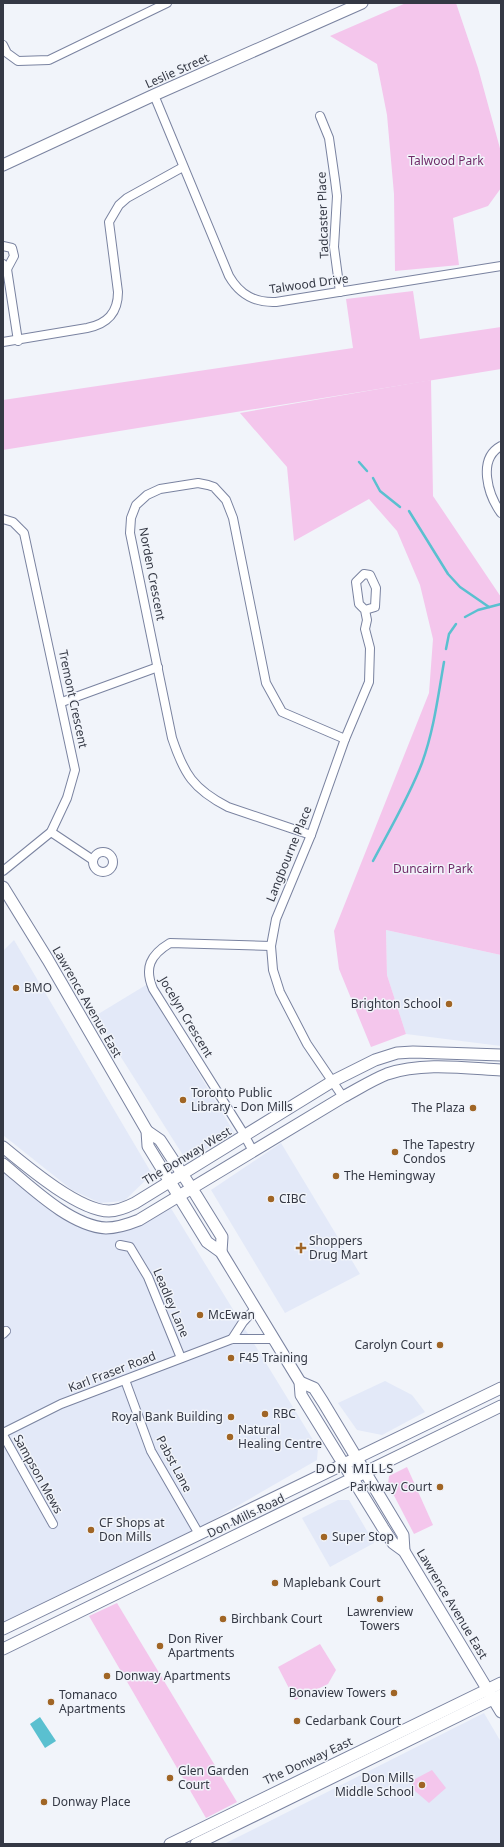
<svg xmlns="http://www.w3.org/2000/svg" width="504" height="1847" font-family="'Noto Sans',sans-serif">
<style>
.built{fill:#e3e9f8}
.green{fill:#f4c6ec}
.water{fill:#5ac0d0}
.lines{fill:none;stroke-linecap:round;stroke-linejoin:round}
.stream{stroke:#5ac0d0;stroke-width:2.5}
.street-casing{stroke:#7a83a0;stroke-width:10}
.secondary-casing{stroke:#7a83a0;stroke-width:13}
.street{stroke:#fff;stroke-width:8}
.secondary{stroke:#fff;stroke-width:11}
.poi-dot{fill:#a06525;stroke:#f1f4fa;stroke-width:1.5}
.labels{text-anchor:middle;stroke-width:3;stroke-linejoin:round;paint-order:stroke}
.street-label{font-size:12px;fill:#343844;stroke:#f1f4fa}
.park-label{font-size:12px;fill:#702b69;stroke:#f1f4fa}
.poi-label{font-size:12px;fill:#343844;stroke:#f1f4fa;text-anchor:start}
.neighbourhood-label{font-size:13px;letter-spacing:1px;fill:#343844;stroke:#f1f4fa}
</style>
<rect width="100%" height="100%" fill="#f1f4fa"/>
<g class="built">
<polygon points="386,930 501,955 501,1046 406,1034 387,975"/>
<polygon points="14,940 152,1174 124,1201 100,1203 72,1190 3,1135 3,951"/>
<polygon points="146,985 235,1134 186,1160 95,1016"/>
<polygon points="281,1143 360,1274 285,1313 211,1190"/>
<polygon points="3,1168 80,1225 107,1232 169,1205 318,1448 317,1460 199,1528 3,1623"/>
<polygon points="385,1381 412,1395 425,1412 382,1435 357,1430 338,1403"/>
<polygon points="338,1500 349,1500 374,1543 330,1567 302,1518"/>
<polygon points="484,1713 501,1742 501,1844 224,1844"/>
</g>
<g class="green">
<polygon points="406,3 456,3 478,68 501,152 501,188 488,206 453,218 459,265 395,271 394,194 387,115 377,64 330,36"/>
<polygon points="413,291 420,339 501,327 501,369 3,450 3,400 353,348 346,299"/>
<polygon points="431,380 433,496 501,597 501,955 386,930 387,975 406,1034 371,1047 339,969 334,931 429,693 433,639 420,585 397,531 369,499 294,541 287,467 240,413"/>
<polygon points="407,1467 433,1525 414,1534 388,1484 389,1476"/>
<polygon points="117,1603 237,1802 206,1818 89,1616"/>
<polygon points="320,1644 336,1670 328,1684 295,1700 278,1667"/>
<polygon points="432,1770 446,1788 429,1803 415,1791 412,1786 415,1779"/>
</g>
<polygon class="water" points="40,1717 56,1741 45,1748 30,1724"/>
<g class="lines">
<g class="stream">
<polyline points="359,462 367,471"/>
<polyline points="373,478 380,491 400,507"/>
<polyline points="409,511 448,574 460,587 489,607"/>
<polyline points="465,617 478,610 501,604"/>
<polyline points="446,649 449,634 456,624"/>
<path d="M373,861C390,829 409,797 422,763C434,730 438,696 444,662"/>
</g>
<g class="street-casing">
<g id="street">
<polyline points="3,45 7,53 18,61 49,60 167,3"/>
<path d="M154,95L229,276C240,295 255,303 276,302L501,266"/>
<polyline points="320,116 329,138 335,180 337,196 334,247 340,292"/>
<polyline points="3,246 12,248 14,256 7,269"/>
<polyline points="3,264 7,269 18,341"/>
<path d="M3,342L87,328C107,324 118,313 118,292L109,222L119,205L127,198L183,167"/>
<path d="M501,446C477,459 488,495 501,513"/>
<polyline points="3,519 13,522 24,533 75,770 67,798 51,832 3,871"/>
<polyline points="62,702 158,667"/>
<polyline points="51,832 93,860"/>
<path d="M311,835L228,807C193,789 184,774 172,738L130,533L131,518L136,505L147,495L160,489L198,483L208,485L214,487L226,500L233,518L266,683L282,712L345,739"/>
<circle cx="103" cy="862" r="10"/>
<polyline points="343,1097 307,1044 280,992 273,970 271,946 276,919 311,835 345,739 369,682 370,648 365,629 367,620 365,610 359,604 356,582 364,574 370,575 376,588 375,607 365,610"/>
<path d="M253,1151L242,1131L153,989C144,968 150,955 170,943L271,946"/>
<polyline points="120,1245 130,1247 148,1277 181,1358"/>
<polyline points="3,1334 6,1331"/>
<polyline points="232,1339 243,1322 255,1309"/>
<polyline points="125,1380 151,1451 199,1534"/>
<polyline points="3,1433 61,1404 232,1339 273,1339"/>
<polyline points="3,1435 53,1524"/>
</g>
</g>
<g class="secondary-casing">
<g id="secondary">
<polyline points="3,165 154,95 362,3"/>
<polyline points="3,887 48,960 147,1131 148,1146 207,1242 221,1252 300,1382 301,1395 383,1528 393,1543 404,1551 501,1712"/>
<polyline points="147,1131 160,1140 196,1195 222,1237 221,1252"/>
<path d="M3,1147C26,1166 79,1211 109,1211C118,1211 127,1207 135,1203L333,1081L375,1060L397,1053L413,1052L501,1055"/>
<path d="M3,1164C30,1186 70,1226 106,1228C117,1228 129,1224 139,1220L343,1097C358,1089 372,1080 387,1074C422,1062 465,1068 501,1070"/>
<polyline points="300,1382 314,1388 323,1402 403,1535 404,1551"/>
<polyline points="3,1629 501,1388"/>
<polyline points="3,1649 501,1406"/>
<polyline points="170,1844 501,1683"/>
<polyline points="196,1844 501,1695"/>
</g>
</g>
<use href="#street" class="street"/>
<use href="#secondary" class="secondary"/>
</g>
<g class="poi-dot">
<circle cx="16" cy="988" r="4"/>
<circle cx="449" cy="1004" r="4"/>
<circle cx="183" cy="1100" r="4"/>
<circle cx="473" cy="1108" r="4"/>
<circle cx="395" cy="1152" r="4"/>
<circle cx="336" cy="1176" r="4"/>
<circle cx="271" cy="1199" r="4"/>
<path d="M299 1242h4v4h4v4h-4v4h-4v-4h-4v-4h4z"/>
<circle cx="200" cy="1315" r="4"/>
<circle cx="440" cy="1345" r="4"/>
<circle cx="231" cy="1358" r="4"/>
<circle cx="265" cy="1414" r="4"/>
<circle cx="231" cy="1417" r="4"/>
<circle cx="230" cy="1437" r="4"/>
<circle cx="440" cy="1487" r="4"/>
<circle cx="91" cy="1530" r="4"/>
<circle cx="324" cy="1537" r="4"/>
<circle cx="275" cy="1583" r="4"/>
<circle cx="380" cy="1599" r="4"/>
<circle cx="223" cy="1619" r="4"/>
<circle cx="160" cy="1646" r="4"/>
<circle cx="107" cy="1676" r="4"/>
<circle cx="394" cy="1693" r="4"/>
<circle cx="51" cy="1702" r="4"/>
<circle cx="297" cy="1721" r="4"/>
<circle cx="170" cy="1778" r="4"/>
<circle cx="422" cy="1785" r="4"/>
<circle cx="44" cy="1802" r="4"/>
</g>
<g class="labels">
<g class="street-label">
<text transform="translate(177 71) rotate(-24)" y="4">Leslie Street</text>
<text transform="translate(323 215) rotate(-92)" y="4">Tadcaster Place</text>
<text transform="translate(309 284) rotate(-8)" y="4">Talwood Drive</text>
<text transform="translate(152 574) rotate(79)" y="4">Norden Crescent</text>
<text transform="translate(73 699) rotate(78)" y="4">Tremont Crescent</text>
<text transform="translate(289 854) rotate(-68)" y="4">Langbourne Place</text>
<text transform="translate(87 1002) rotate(60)" y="4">Lawrence Avenue East</text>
<text transform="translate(186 1017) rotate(59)" y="4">Jocelyn Crescent</text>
<text transform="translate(187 1156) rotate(-31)" y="4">The Donway West</text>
<text transform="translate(171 1303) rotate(67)" y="4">Leadley Lane</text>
<text transform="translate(112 1372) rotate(-21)" y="4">Karl Fraser Road</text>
<text transform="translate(174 1464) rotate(62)" y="4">Pabst Lane</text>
<text transform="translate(38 1474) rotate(61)" y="4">Sampson Mews</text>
<text transform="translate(246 1516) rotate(-26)" y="4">Don Mills Road</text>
<text transform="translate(452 1604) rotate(59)" y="4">Lawrence Avenue East</text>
<text transform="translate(308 1761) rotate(-25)" y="4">The Donway East</text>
</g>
<g class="park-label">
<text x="446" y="165">Talwood Park</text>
<text x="433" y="873">Duncairn Park</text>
</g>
<g class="poi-label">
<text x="24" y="992">BMO</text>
<text x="441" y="1008" text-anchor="end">Brighton School</text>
<text x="191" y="1097">Toronto Public<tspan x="191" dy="14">Library - Don Mills</tspan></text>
<text x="465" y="1112" text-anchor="end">The Plaza</text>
<text x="403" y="1149">The Tapestry<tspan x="403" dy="14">Condos</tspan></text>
<text x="344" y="1180">The Hemingway</text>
<text x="279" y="1203">CIBC</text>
<text x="309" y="1245">Shoppers<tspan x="309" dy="14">Drug Mart</tspan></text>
<text x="208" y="1319">McEwan</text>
<text x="432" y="1349" text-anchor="end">Carolyn Court</text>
<text x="239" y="1362">F45 Training</text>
<text x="273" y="1418">RBC</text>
<text x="223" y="1421" text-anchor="end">Royal Bank Building</text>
<text x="238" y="1434">Natural<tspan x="238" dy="14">Healing Centre</tspan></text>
<text x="432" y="1491" text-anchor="end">Parkway Court</text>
<text x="99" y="1527">CF Shops at<tspan x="99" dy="14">Don Mills</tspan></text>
<text x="332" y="1541">Super Stop</text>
<text x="283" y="1587">Maplebank Court</text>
<text x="380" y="1616" text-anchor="middle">Lawrenview<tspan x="380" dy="14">Towers</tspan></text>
<text x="231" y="1623">Birchbank Court</text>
<text x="168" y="1643">Don River<tspan x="168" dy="14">Apartments</tspan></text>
<text x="115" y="1680">Donway Apartments</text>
<text x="386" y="1697" text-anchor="end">Bonaview Towers</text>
<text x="59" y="1699">Tomanaco<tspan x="59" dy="14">Apartments</tspan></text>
<text x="305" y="1725">Cedarbank Court</text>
<text x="178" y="1775">Glen Garden<tspan x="178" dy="14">Court</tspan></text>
<text x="414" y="1782" text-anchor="end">Don Mills<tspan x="414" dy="14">Middle School</tspan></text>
<text x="52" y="1806">Donway Place</text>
</g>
<g class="neighbourhood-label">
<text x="355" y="1473">DON MILLS</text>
</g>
</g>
<rect width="504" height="1847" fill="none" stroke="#343844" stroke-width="8"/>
</svg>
